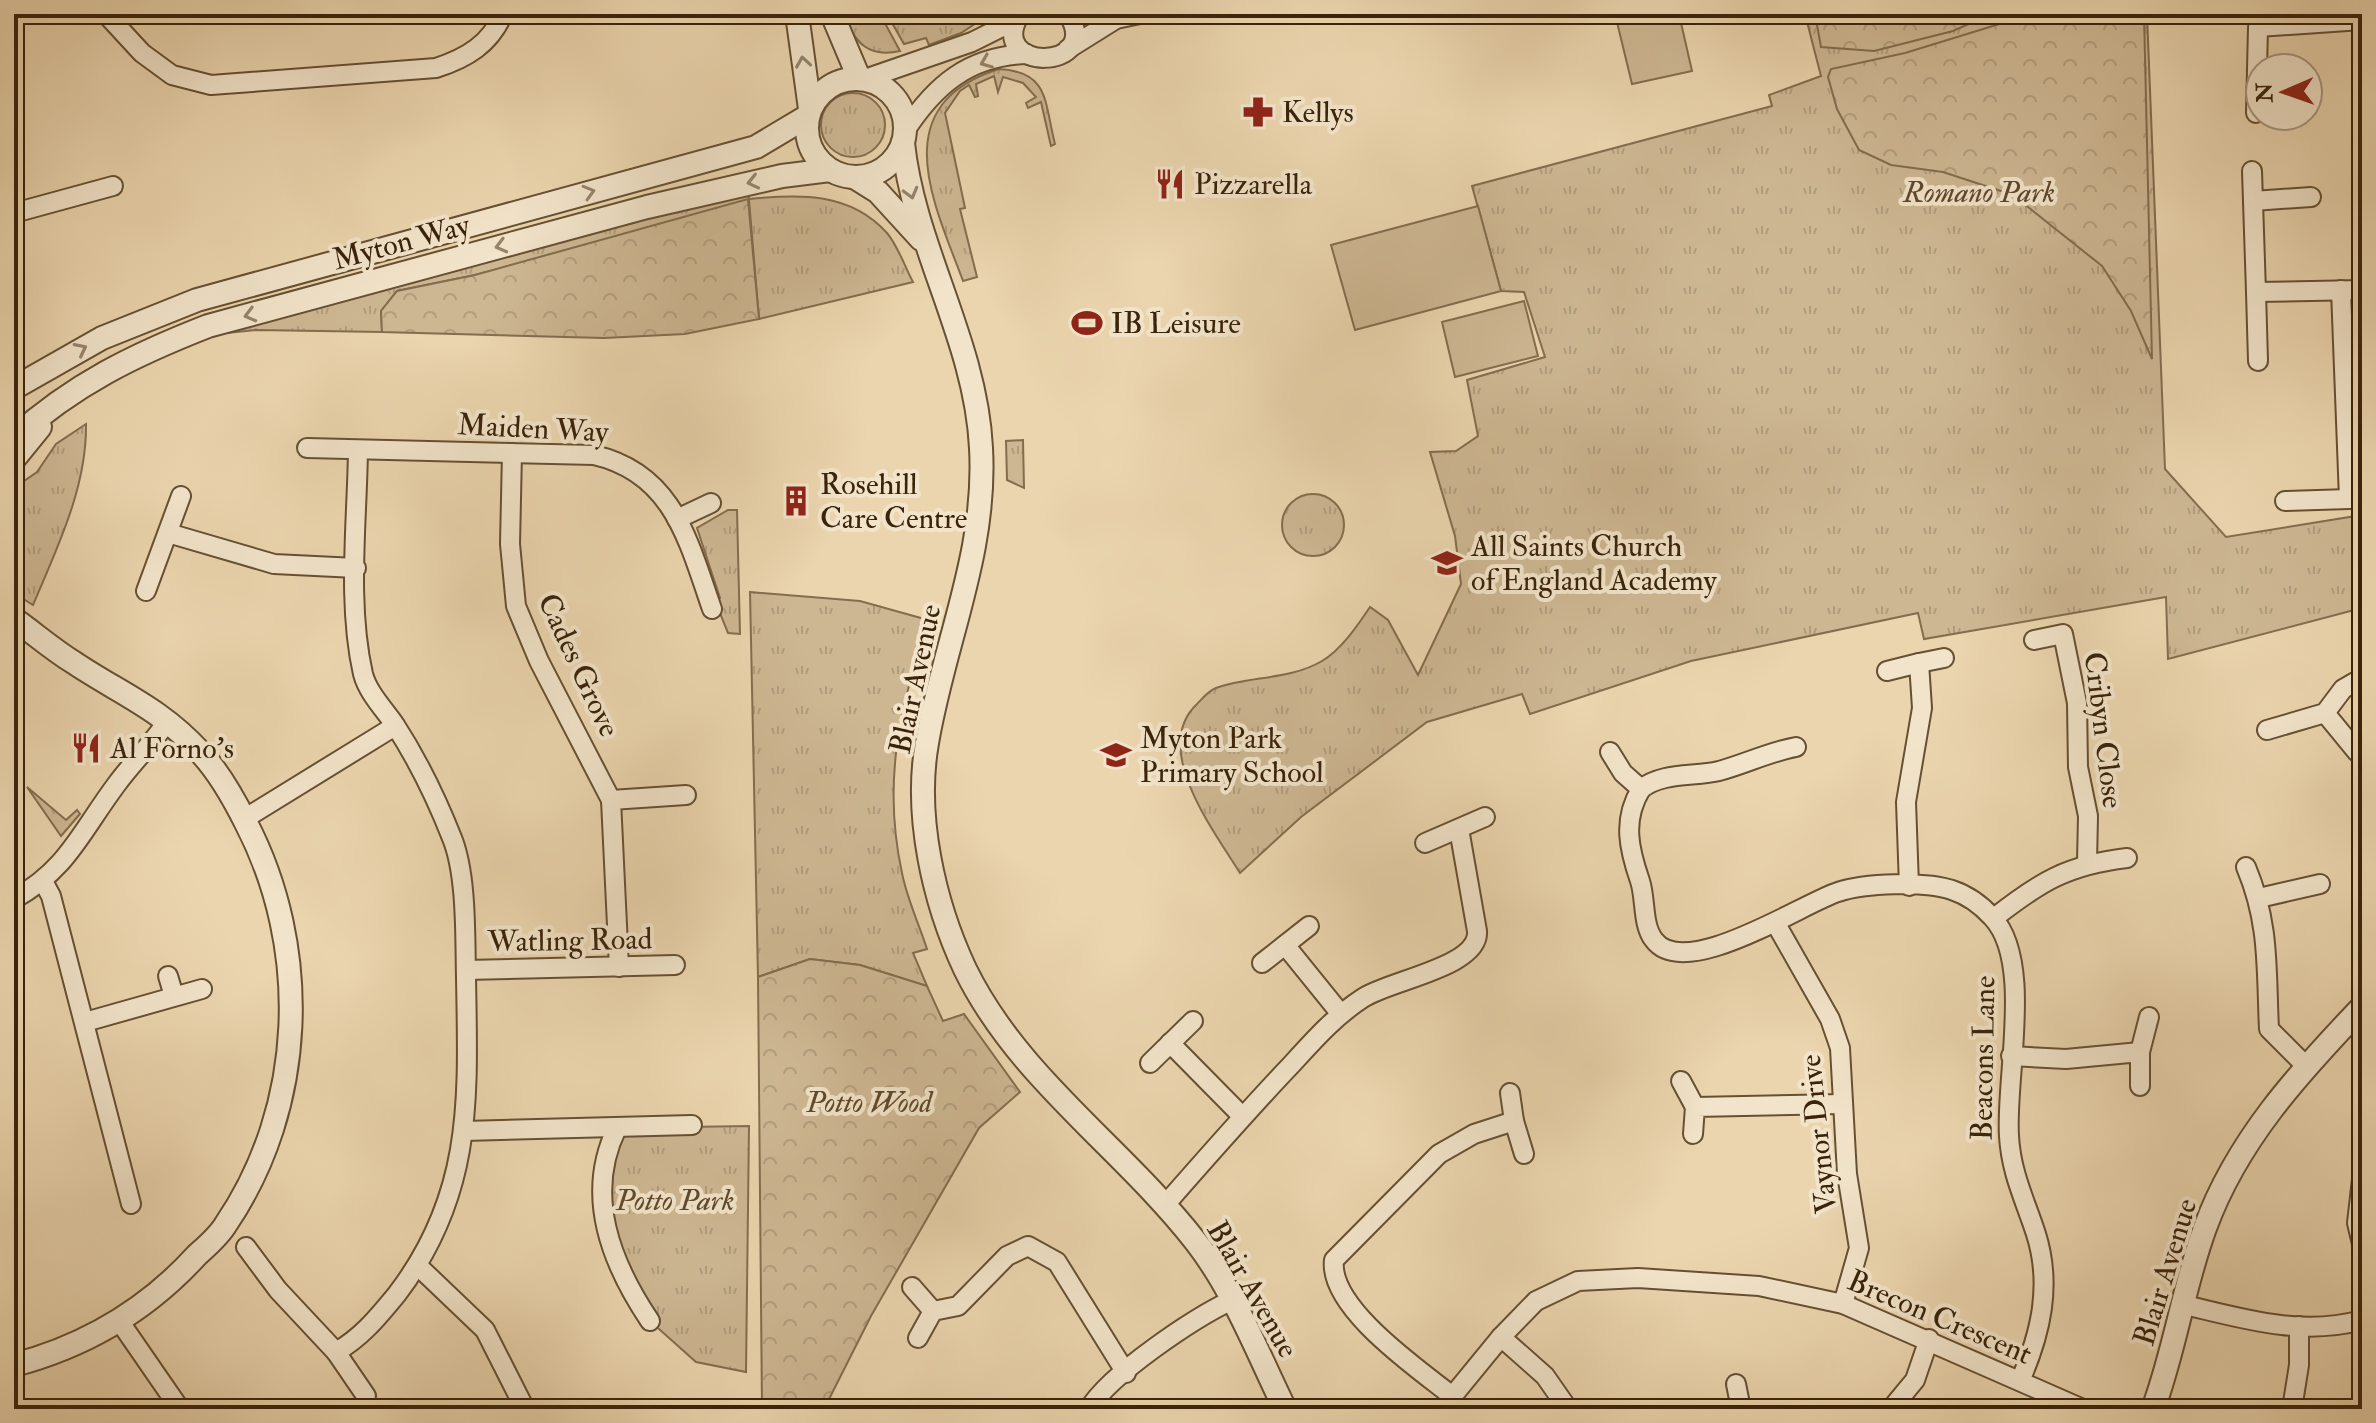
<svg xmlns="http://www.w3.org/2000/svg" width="2376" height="1423" font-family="'IM FELL Double Pica',serif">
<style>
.grass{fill:url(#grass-tufts);stroke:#846d4e;stroke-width:2}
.forest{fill:url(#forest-crowns);stroke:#846d4e;stroke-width:2}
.pitch{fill:#cdb792;stroke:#846d4e;stroke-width:2}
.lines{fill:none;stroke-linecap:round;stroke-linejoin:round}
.minor-casing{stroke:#665032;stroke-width:22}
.tertiary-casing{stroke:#665032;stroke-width:26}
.minor{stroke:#f2e4ca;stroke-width:18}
.tertiary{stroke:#f2e4ca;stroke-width:22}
.oneway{stroke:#96846a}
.labels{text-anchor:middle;stroke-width:8;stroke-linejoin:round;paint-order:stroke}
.poi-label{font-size:30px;fill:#3a2309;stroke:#f2e4ca;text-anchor:start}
.park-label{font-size:30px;font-style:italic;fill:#5f482b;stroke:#f2e4ca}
.street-label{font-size:30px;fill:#3a2309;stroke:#f2e4ca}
</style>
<defs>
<pattern id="grass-tufts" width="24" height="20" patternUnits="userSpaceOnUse" patternTransform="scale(2)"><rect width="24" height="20" fill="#cdb792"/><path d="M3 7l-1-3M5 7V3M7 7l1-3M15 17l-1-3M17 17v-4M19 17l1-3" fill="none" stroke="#b19d7d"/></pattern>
<pattern id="forest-crowns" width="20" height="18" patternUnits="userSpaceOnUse" patternTransform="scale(2)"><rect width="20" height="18" fill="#cdb792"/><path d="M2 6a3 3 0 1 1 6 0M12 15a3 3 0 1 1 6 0" fill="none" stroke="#b19d7d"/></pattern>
</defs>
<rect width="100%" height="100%" fill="#ebd5ae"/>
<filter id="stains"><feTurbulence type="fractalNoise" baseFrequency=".0025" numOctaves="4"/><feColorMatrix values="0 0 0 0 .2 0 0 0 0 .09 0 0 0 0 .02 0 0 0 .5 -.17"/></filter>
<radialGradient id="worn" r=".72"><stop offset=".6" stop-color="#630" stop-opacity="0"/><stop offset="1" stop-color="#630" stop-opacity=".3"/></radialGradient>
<g class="grass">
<path d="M843,14H880L900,51C868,58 855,43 843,14Z"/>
<polygon points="887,14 990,14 961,33 929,45 926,38 904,44"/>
<path d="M1805,14H2012L2014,21L2030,14H2147L2165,469L2226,537L2362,515V608L2168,659L2166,597L1924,639L1918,613L1691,661L1530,714L1522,694L1427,722L1301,817L1240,873C1214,831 1150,748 1197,704C1203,698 1208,691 1216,688C1249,676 1290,680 1322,661C1341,650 1358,625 1370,607L1388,620L1418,675L1461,584L1455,536L1430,452L1456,451L1478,436L1467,380L1545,357L1524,292L1501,291L1472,186L1772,106L1769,95L1821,76Z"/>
<path d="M999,69C1050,72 1044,102 1055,144L1051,146L1041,102L1028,108L1026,103L1036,97L1023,83L1003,77L998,92L994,76L976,84L978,96L975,97L969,85L960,91L945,113L965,208L960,209L977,277L963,281C934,203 884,105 999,69Z"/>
<circle cx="853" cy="125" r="32"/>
<path d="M748,193L749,199C800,194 850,192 887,233C898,246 905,267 913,282L759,319L749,200L475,275L397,291L381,311L382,332L256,330L217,334L484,259Z"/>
<path d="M86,424C87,487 57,548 33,605L14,593V488L37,472L56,444Z"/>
<polygon points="1023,440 1024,488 1007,480 1006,441"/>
<circle cx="1313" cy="525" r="31"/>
<polygon points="728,510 737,510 740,634 728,633 715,601 720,598 697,528"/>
<path d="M750,592L860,601L928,620C900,708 882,781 902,873C907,899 919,924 927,949L913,953L927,986L860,965L810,959L758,977Z"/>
<polygon points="27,787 66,820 77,810 80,814 61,836"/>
<polygon points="749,1126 746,1372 696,1362 650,1321 604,1211 617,1128"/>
</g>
<g class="forest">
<polygon points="1815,14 1991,14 1953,31 1874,51 1821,47"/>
<polygon points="2032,14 2144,14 2152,359 2131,311 2102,266 2013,195 1943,172 1891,165 1859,150 1837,109 1828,77 1831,69 1905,53"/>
<polygon points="748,199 759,319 685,334 604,338 382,332 381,311 397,291 475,275"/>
<polygon points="810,959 860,965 927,986 943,1021 964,1014 1020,1092 979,1128 871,1316 824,1409 762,1409 758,977"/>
</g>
<g class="pitch">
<polygon points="1615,14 1679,14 1692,71 1632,84"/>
<polygon points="1478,206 1501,291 1355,330 1331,245"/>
<polygon points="1524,301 1538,356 1455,377 1442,322"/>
</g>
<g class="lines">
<g class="minor-casing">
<g id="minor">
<path d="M106,14L142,53L172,75L211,85L436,68C467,58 490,44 503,14"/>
<path d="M1020,14C984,73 1105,72 1068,14"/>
<polyline points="1087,14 1116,19"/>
<polyline points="1068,49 1116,19 1140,14"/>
<polyline points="865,79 972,42 1016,20"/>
<polyline points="2256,113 2258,27 2362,20"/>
<path d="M905,131C935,85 969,56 1027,54"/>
<polyline points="2252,171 2256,292 2362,290"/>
<polyline points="2253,201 2311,197"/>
<polyline points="14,213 113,186"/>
<polyline points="2341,290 2349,499 2362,498"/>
<polyline points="2256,292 2258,361"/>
<path d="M307,448L594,455C673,473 688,540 712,609"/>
<polyline points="512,453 510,544 516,606 539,661 611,800 619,967"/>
<polyline points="2285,501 2349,499"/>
<polyline points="677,519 711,503"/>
<polyline points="168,533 274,564 356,568"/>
<polyline points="146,591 181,496"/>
<polyline points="2034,640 2063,634 2077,703 2078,767 2088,816 2087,862"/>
<polyline points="1919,663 1944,658"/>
<polyline points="1887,671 1919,663 1922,708 1906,802 1909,886"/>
<polyline points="2325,713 2357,752"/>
<polyline points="2267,730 2325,713 2343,689 2362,678"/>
<path d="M1610,752L1623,773L1641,789C1622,820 1629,849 1640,881C1646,899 1642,925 1654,940C1685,982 1803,903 1838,892C1864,883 1926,881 1952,890C1967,895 1982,906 1992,917C2034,961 2005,1078 2009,1136C2011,1173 2025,1200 2036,1234C2052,1285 2041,1333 2020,1381"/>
<path d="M1641,789C1662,772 1694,777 1719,771C1745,764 1769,752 1796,747"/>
<polyline points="611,800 686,795"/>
<polyline points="244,819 395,726"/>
<polyline points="1425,843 1485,817"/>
<path d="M2246,867C2270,924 2266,969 2269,1029L2306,1066"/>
<polyline points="44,883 51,896 131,1204"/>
<polyline points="2259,898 2320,884"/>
<path d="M14,899C67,870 81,832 116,785C132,763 151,745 167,722"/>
<path d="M1994,918C2040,882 2067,865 2127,858"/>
<polyline points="1776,924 1830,1019 1840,1048 1847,1174 1859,1248 1843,1304"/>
<polyline points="1285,945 1340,1013"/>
<polyline points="1262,963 1309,926"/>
<polyline points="466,970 675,965"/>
<polyline points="168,976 174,996"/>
<polyline points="85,1022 202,989"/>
<polyline points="1170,1043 1242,1116"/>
<polyline points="2140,1052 2149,1017"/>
<polyline points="2011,1056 2066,1059 2140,1052 2140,1086"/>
<polyline points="1150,1063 1193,1021"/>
<polyline points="1681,1081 1695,1107"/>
<polyline points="1510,1093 1514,1121"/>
<path d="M617,1128C584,1195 611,1263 650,1321"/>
<polyline points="464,1131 692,1125"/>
<polyline points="1693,1134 1695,1107 1843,1104"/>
<polyline points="2362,1179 2357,1223 2362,1244"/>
<path d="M1165,1205C1207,1157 1248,1110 1292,1064C1314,1040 1335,1016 1363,998C1390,980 1480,967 1477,931L1459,829"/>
<path d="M246,1247L278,1290L336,1352C362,1337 378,1317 397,1294C474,1193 468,1097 466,977C465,937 467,875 452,838C437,800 417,759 395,725C384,709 368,693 363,674C347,603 357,523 358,450"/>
<polyline points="418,1266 485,1330 525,1409"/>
<polyline points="912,1287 933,1311"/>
<path d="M2181,1304C2241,1318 2300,1337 2362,1320"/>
<polyline points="120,1322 180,1409"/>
<polyline points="1501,1337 1545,1376 1568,1409"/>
<polyline points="918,1338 933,1311 958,1306 1007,1256 1028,1246 1057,1262 1126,1373"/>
<polyline points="336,1352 366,1396"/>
<polyline points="1736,1384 1741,1409"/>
<path d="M1451,1395C1417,1368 1328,1307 1334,1260L1439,1154L1474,1134L1514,1121L1524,1154"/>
<path d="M1089,1409C1110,1374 1194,1318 1232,1300"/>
<polyline points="1442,1409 1501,1337 1536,1301 1578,1281 1638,1278 1759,1286 1843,1304 2083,1409"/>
<polyline points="1891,1409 1915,1380 1929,1339"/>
<polyline points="2292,1409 2299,1365 2299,1326"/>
</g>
</g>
<g class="tertiary-casing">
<g id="tertiary">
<polyline points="797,14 810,109"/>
<polyline points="832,14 859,78"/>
<circle cx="856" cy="128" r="49"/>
<path d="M903,143C914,248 976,341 981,448C987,553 944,642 927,743C914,816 934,903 965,969C1018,1078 1123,1148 1196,1242C1234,1291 1258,1354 1285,1409"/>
<polyline points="854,177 878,192 921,239"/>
<polyline points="14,388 102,338 197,300 756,147 808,116"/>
<path d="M14,438C74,384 134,355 208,326L647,207L782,176L830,170"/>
<polyline points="14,459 40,427"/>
<path d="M14,619C34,633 52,649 73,662C119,693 160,708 200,752C219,772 234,799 246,823C311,948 306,1106 226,1224C219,1236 207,1246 197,1255C147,1310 86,1346 14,1365"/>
<path d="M2153,1409C2175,1350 2183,1288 2205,1228C2237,1140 2299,1073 2362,1007"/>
</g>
</g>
<use href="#minor" class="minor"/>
<use href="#tertiary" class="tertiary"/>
</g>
<defs><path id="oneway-chevron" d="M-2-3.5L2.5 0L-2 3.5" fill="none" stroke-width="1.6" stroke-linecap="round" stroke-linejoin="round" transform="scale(2)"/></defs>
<g class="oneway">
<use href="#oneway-chevron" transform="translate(803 62) rotate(-99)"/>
<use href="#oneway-chevron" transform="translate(986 62) rotate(158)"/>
<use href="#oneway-chevron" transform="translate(753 182) rotate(167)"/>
<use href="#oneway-chevron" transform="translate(589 192) rotate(-16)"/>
<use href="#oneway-chevron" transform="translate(911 193) rotate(75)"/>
<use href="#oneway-chevron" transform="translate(501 246) rotate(165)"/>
<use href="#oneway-chevron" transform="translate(250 315) rotate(165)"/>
<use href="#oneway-chevron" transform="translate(81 349) rotate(-27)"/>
</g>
<defs>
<g id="pharmacy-bare" transform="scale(2.4)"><path d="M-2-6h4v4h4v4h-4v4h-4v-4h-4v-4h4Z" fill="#8f2418" stroke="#f2e4ca" stroke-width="2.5" paint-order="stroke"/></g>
<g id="restaurant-bare" transform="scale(2.4)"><path d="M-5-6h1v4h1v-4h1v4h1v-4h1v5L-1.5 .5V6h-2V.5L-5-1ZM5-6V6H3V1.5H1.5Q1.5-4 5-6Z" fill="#8f2418" stroke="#f2e4ca" stroke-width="2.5" paint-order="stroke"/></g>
<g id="stadium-bare" transform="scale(2.4)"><path d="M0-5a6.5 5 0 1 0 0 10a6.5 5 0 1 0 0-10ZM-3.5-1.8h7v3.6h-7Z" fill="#8f2418" stroke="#f2e4ca" stroke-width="2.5" paint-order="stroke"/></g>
<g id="building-bare" transform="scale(2.4)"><path d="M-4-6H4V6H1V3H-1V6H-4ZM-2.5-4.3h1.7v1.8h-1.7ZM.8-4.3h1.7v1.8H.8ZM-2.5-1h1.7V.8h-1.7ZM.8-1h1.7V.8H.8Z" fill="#8f2418" stroke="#f2e4ca" stroke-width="2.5" paint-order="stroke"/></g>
<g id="school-bare" transform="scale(2.4)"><path d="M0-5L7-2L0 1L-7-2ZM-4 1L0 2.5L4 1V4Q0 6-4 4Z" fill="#8f2418" stroke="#f2e4ca" stroke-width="2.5" paint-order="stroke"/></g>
</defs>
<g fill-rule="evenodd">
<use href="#pharmacy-bare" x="1258" y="112"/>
<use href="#restaurant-bare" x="1170" y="184"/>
<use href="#stadium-bare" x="1087" y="323"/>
<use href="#building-bare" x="796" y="501"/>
<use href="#school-bare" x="1447" y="563"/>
<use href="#restaurant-bare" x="86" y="748"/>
<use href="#school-bare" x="1116" y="755"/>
</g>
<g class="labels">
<g class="poi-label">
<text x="1282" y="122">Kellys</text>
<text x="1194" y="194">Pizzarella</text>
<text x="1111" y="333">IB Leisure</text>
<text x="820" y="494">Rosehill<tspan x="820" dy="34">Care Centre</tspan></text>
<text x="1471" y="556">All Saints Church<tspan x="1471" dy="34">of England Academy</tspan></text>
<text x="1140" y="748">Myton Park<tspan x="1140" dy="34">Primary School</tspan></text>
<text x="110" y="758">Al Forno's</text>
</g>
<g class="park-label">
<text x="1979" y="202">Romano Park</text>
<text x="869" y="1112">Potto Wood</text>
<text x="675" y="1210">Potto Park</text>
</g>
<g class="street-label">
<text transform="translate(401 242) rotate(-15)" y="10">Myton Way</text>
<text transform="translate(533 428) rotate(3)" y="10">Maiden Way</text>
<text transform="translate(579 665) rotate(65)" y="10">Cades Grove</text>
<text transform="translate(915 679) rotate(-78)" y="10">Blair Avenue</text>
<text transform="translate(2104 730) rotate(83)" y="10">Cribyn Close</text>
<text transform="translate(570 940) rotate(-1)" y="10">Watling Road</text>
<text transform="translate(1983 1058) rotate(-89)" y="10">Beacons Lane</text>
<text transform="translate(1818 1134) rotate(-96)" y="10">Vaynor Drive</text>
<text transform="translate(2165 1272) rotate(-73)" y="10">Blair Avenue</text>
<text transform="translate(1253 1289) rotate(60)" y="10">Blair Avenue</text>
<text transform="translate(1940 1317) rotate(23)" y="10">Brecon Crescent</text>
</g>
</g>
<rect width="2376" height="1423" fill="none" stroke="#ebd5ae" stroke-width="48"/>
<rect x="16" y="16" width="2344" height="1391" fill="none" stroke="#3a2309" stroke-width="4"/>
<rect x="24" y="24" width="2328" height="1375" fill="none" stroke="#3a2309" stroke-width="2"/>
<g transform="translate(2284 92) rotate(268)"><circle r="38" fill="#f2e4ca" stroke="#a8977d" stroke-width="2"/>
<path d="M0-6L14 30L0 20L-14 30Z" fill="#8f2418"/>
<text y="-12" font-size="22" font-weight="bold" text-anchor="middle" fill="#3a2309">N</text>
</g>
<rect width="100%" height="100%" filter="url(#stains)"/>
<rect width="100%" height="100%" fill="url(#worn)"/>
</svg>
